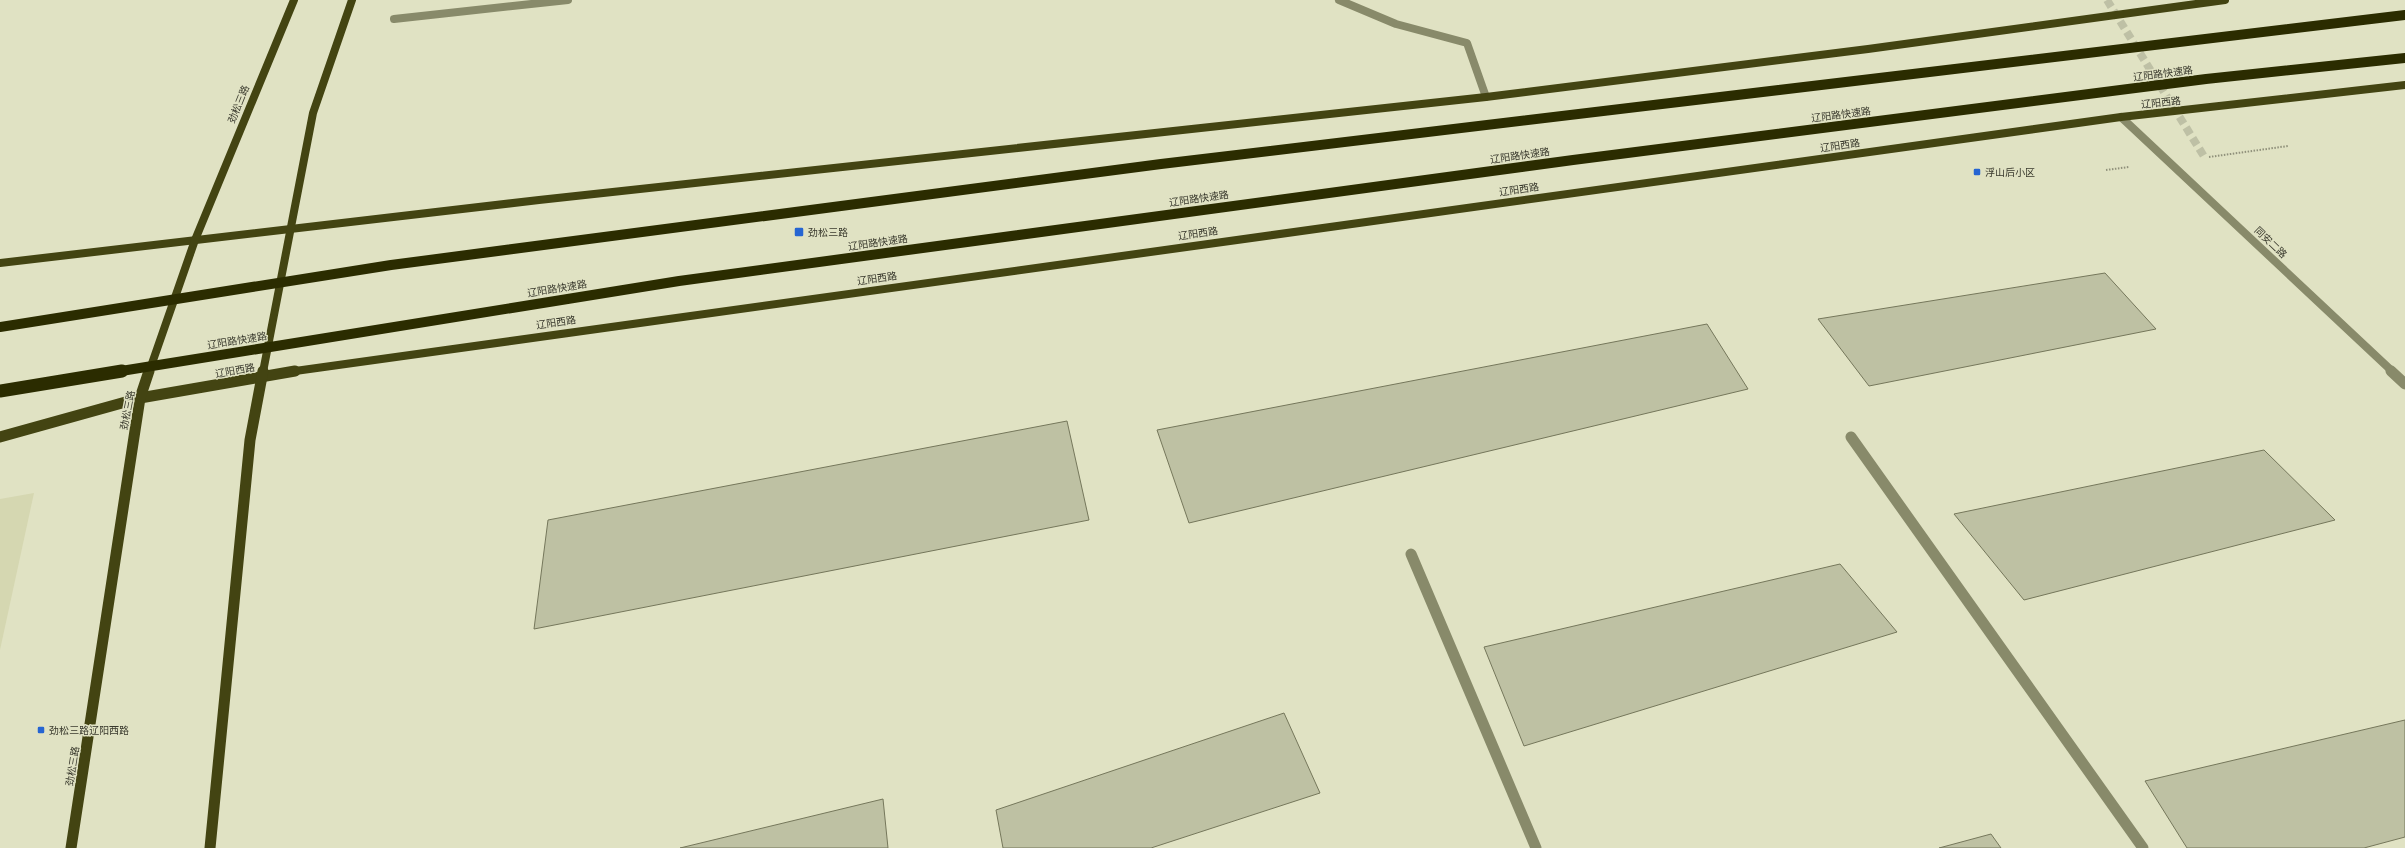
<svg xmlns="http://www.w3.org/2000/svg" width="2405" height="848" font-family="Signika,'Noto Sans SC',sans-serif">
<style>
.built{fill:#d5d7b1}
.building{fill:#bec1a3;stroke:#75775b}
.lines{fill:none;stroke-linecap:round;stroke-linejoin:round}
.minor-tunnel{stroke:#bec0a5;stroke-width:8;stroke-dasharray:8 4.5;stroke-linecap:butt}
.path{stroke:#90917b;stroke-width:2;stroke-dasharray:1.5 1.5;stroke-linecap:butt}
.minor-far1{stroke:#888a6a;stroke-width:8}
.minor{stroke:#888a6a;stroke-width:11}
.major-far1{stroke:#434412;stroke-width:8}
.major{stroke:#434412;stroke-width:11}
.highway-far1{stroke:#2b2c00;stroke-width:10}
.highway{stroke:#2b2c00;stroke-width:13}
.poi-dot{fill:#2665d2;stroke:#e0e2c3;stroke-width:1.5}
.labels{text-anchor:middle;stroke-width:3;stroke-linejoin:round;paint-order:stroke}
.street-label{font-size:10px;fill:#38382c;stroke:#e0e2c3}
.poi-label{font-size:10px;fill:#38382c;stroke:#e0e2c3;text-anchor:start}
</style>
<rect width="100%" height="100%" fill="#e0e2c3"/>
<polygon class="built" points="34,493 0,650 0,499"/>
<g class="building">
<polygon points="2105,273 2156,329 1869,386 1818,319"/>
<polygon points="1707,324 1748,389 1189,523 1157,430"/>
<polygon points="1067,421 1089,520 534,629 548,520"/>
<polygon points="2264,450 2335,520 2024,600 1954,514"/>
<polygon points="1840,564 1897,632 1524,746 1484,647"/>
<polygon points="1284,713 1320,793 1151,848 1003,848 996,810"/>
<polygon points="2405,720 2405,837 2364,848 2187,848 2145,781"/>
<polygon points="883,799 888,848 680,848"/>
<polygon points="1991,834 2001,848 1939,848"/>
</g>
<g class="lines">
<polyline class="minor-tunnel" points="2107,0 2205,158"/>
<g class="path">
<polyline points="2209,157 2288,146"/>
<polyline points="2106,170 2129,167"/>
</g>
<g class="minor-far1">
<polyline points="1339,0 1396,24 1467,43 1486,97"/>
<polyline points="394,19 568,0"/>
<polyline points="2121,117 2393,372"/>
</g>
<g class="minor">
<polyline points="2391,371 2405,384"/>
<polyline points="1851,437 2143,848"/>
<polyline points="1411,554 1536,848"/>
</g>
<g class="major-far1">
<polyline points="0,263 539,200 1486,97 1868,49 2225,0"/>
<polyline points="149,372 195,240 294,0"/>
<polyline points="263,372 313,113 352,0"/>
<polyline points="288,372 2121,117 2405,85"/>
</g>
<g class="major">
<polyline points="0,437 140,398 295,371"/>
<polyline points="71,848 140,398 149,371"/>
<polyline points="210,848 250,440 263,371"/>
</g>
<g class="highway-far1">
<polyline points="0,327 391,265 1161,164 2405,15"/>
<polyline points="115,372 679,281 1573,160 2206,79 2405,58"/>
</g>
<polyline class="highway" points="0,391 122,371"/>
</g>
<g class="poi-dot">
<rect x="1973" y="168" width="8" height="8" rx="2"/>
<rect x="794" y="227" width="10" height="10" rx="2"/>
<rect x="37" y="726" width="8" height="8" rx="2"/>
</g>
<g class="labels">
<g class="street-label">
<text transform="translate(2163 73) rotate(-7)" y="4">辽阳路快速路</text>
<text transform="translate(2161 102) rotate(-6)" y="4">辽阳西路</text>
<text transform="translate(238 104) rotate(-68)" y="4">劲松三路</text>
<text transform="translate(1841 114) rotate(-7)" y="4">辽阳路快速路</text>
<text transform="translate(1840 145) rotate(-8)" y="4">辽阳西路</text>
<text transform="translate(1520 155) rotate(-8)" y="4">辽阳路快速路</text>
<text transform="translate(1519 189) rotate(-8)" y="4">辽阳西路</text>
<text transform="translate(1199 198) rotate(-8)" y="4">辽阳路快速路</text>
<text transform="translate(1198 233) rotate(-8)" y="4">辽阳西路</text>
<text transform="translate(878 242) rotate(-8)" y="4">辽阳路快速路</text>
<text transform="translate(2271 242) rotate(44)" y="4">同安二路</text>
<text transform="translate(877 278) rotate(-8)" y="4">辽阳西路</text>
<text transform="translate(557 288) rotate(-9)" y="4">辽阳路快速路</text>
<text transform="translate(556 322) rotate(-8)" y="4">辽阳西路</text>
<text transform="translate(237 340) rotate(-9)" y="4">辽阳路快速路</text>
<text transform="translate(235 370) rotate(-10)" y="4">辽阳西路</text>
<text transform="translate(127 410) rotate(-79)" y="4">劲松三路</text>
<text transform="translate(72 766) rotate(-81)" y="4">劲松三路</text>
</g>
<g class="poi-label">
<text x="1985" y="176">浮山后小区</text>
<text x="808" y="236">劲松三路</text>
<text x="49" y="734">劲松三路辽阳西路</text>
</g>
</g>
</svg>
